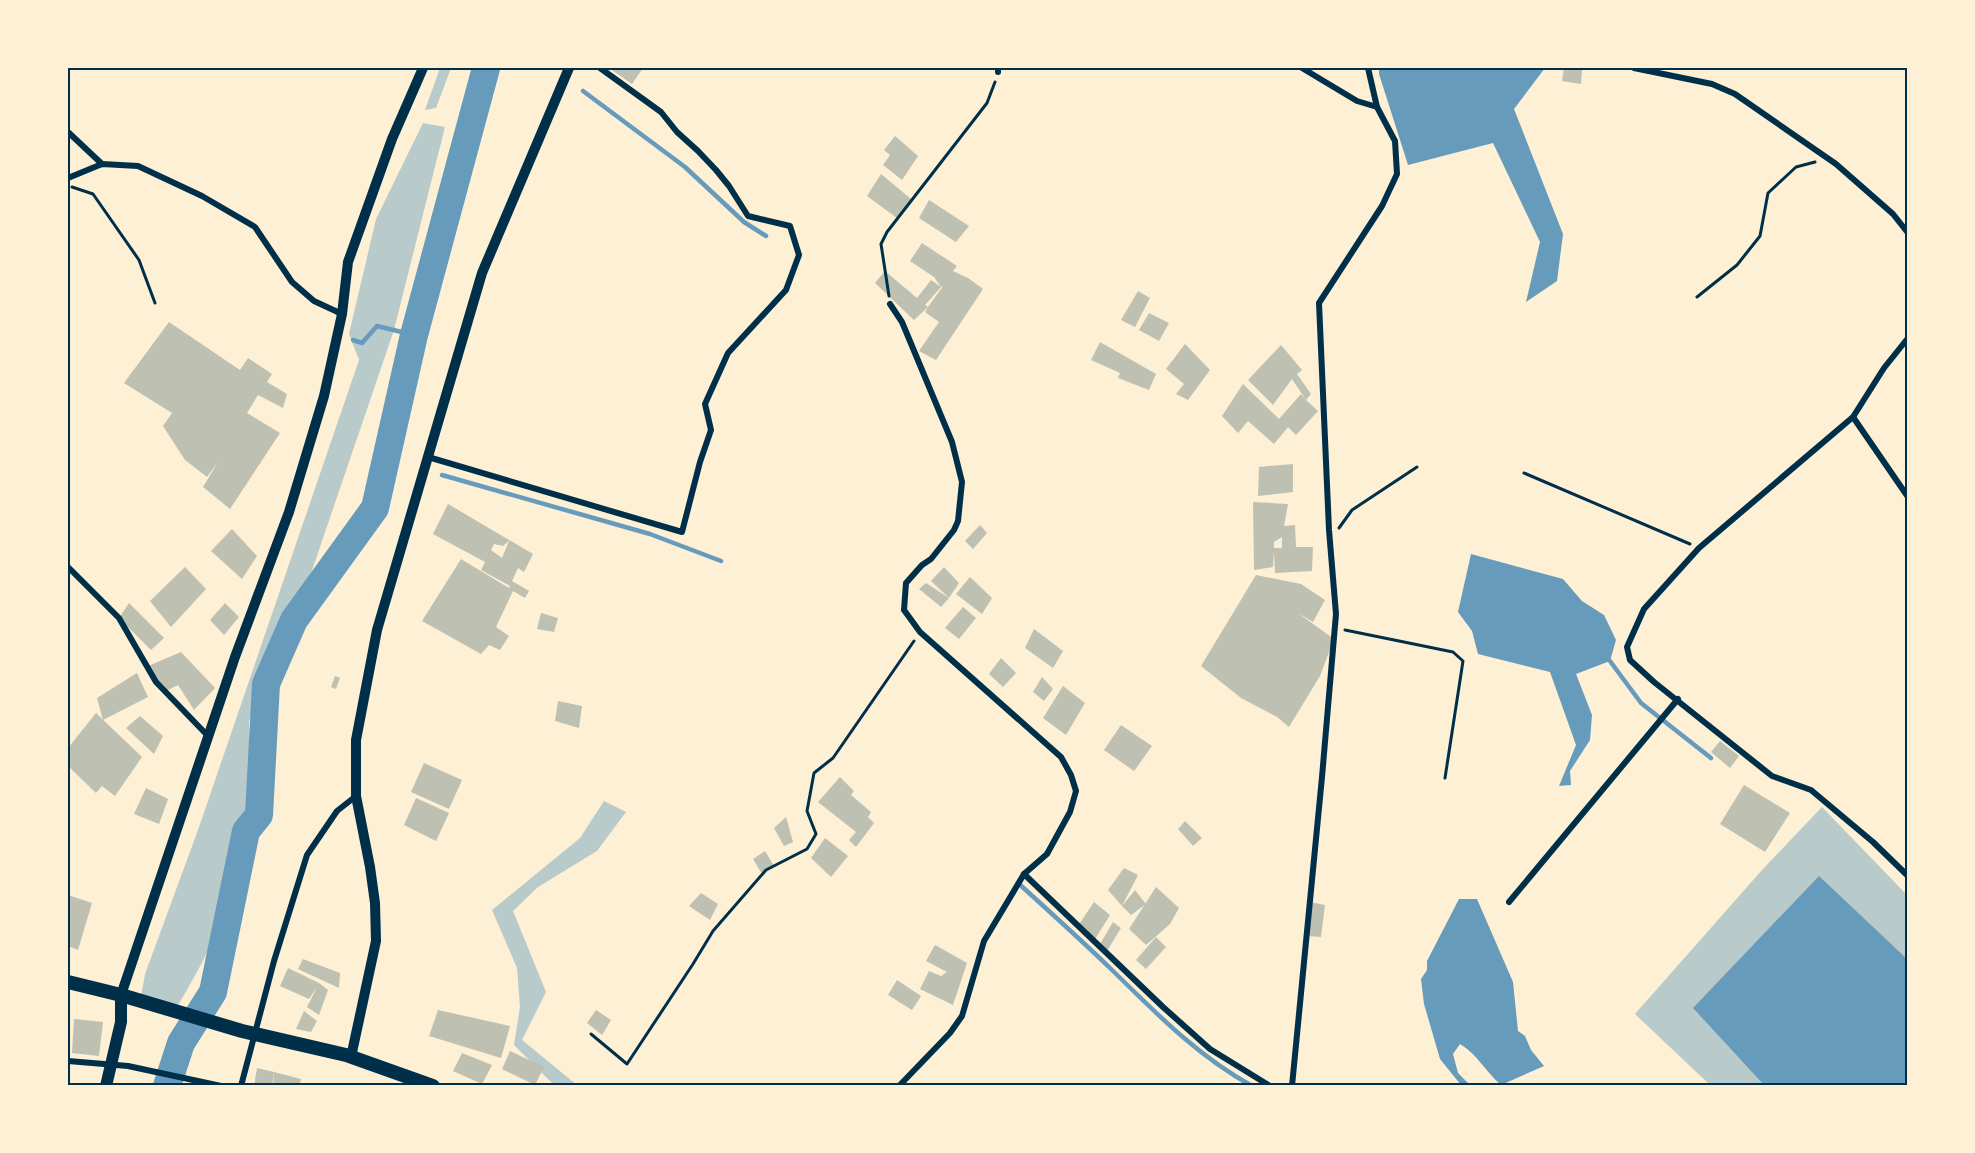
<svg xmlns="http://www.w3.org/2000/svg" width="1975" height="1153" font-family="'DM Sans',sans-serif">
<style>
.green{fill:#b9caca}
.water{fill:#669bbc}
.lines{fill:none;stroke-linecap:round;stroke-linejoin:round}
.stream{stroke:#669bbc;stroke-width:4.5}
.river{stroke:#669bbc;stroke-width:28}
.building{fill:#bec0b2;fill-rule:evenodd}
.path{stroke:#003049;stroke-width:3}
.minor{stroke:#003049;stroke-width:6}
.tertiary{stroke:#003049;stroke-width:10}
.secondary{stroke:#003049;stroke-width:12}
.trunk{stroke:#003049;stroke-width:14}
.neatline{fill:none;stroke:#003049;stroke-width:2}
</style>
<rect width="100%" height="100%" fill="#fdf0d5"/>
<g class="green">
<polygon points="440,68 451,68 436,108 425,110"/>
<path d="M423,123L445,127L394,330L305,591L291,613L263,677L249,722L250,812C237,836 243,851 237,875C225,922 202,965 177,1007L141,996L145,974L198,830L359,360L349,334L376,219Z"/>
<polygon points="604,801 626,812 597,851 538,887 513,911 546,992 522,1040 577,1085 554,1085 514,1045 520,1007 517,968 492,910 580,838"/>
<polygon points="1822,807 1907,895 1907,1085 1710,1085 1635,1014 1762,870"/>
</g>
<g class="water">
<polygon points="1379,68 1545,68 1514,109 1563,234 1557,281 1526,302 1540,242 1493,143 1408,165 1379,74"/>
<polygon points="1471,554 1563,579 1582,601 1604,615 1616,640 1610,661 1576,674 1592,715 1590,740 1570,771 1571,785 1559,786 1576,745 1550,672 1478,654 1472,631 1458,612"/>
<polygon points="1819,876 1907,959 1908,1081 1901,1085 1764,1085 1693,1008"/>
<path d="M1459,899H1477L1513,982L1518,1031L1525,1036L1531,1050L1544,1066L1501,1085C1485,1071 1478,1055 1460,1044L1453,1054L1458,1073L1470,1085H1461L1440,1059L1424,1004L1421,979L1427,970V961Z"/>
</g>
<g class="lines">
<g class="stream">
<polyline points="583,91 685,167 744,222 766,236"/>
<polyline points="353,340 362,343 377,326 414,335"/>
<polyline points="442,475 650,534 721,561"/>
<polyline points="1610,661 1641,703 1711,758"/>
<path d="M1018,883C1049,911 1080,939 1110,968C1155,1012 1196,1055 1252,1086"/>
</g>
<polyline class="river" points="167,1086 181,1043 213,992 246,831 259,815 266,684 294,620 375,508 414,335 486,68"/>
</g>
<g class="building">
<polygon points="609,68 643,68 632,84"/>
<polygon points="1564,68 1582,70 1581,84 1562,81"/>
<polygon points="895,136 918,156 902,180 883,165 890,155 884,150"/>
<polygon points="881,174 911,199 897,218 867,196"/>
<polygon points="929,200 969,226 956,242 919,218"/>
<polygon points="922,243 957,266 953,271 968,278 983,289 936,360 919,351 939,322 925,312 928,307 914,320 875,283 885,271 917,298 931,280 941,287 925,305 928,307 943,286 941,287 934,277 910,261"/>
<polygon points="1138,291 1150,298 1135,327 1121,320"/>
<polygon points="1149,313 1169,323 1159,341 1139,330"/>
<polygon points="169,322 240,370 248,358 272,374 267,382 287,394 283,408 258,395 247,413 280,433 230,509 203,487 218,462 207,477 185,460 163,426 172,413 124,383"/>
<polygon points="1100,342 1156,374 1149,390 1118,378 1120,373 1091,360"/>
<polygon points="1185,344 1210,370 1188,400 1176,394 1184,384 1166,369"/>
<polygon points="1281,345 1302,370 1297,374 1311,394 1306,400 1318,411 1296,435 1288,427 1274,444 1248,421 1238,433 1222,416 1243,384 1279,419 1301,394 1306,400 1292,379 1273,405 1248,380"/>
<polygon points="1293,464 1293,492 1258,496 1259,467"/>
<path d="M1253,502L1288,504L1284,526L1295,525L1296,547H1313L1312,571L1275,573L1274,551L1273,567L1254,570ZM1282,537V548H1274V542Z"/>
<path d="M448,504L533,554L524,572L518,568L512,581L529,591L525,598L513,591L496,627L509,636L500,650L489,645L481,654L422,621L461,559L509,588L510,586L481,570L485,562L433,534ZM509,541L502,558L491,550L494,544L503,546Z"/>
<polygon points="980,525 987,533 973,549 965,541"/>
<polygon points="232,529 257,556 242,579 211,551"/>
<polygon points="185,567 206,589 171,627 150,601"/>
<polygon points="944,567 959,583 949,598 931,581"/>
<polygon points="1256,575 1301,584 1325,600 1313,622 1298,613 1334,639 1320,676 1289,727 1277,717 1241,698 1201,666"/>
<polygon points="970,577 992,598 982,614 956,594"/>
<polygon points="926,583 949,598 941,607 919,589"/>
<polygon points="129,603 164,638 151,650 119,618"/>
<polygon points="225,603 239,617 224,635 210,620"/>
<polygon points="963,607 976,618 959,639 945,628"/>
<polygon points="541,613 558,618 554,632 537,629"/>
<polygon points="1034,629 1063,651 1053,668 1025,648"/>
<polygon points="181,652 215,688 194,710 178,685 166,691 148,666"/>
<polygon points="1001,658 1016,673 1003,687 989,674"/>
<polygon points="137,673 148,697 103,720 97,698"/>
<polygon points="335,676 340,678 336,689 331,687"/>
<polygon points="1042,677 1053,689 1044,701 1033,692"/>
<polygon points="1063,686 1085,703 1066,735 1043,718"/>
<polygon points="558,701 582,706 579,728 555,721"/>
<polygon points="96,713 142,757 115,796 102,786 96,793 68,766 68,748"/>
<polygon points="140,716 163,736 154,754 126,728"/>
<polygon points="1121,725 1152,746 1134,771 1104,750"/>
<polygon points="1720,741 1739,756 1730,768 1711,752"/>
<polygon points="424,763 462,780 449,809 411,792"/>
<polygon points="840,777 854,791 851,795 871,812 868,817 874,823 856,847 849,840 856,832 818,802"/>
<polygon points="1744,785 1790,813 1765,852 1720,824"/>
<polygon points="146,788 168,799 159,824 134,814"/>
<polygon points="416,798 449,813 436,841 404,825"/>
<polygon points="786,817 793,842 784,846 774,828"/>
<polygon points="1185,821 1202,838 1193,846 1178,829"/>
<polygon points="825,838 848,856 831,877 811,858"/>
<polygon points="765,851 774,866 762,874 753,859"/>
<polygon points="1124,868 1138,875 1122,906 1108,890"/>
<polygon points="1156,887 1179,908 1170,924 1146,945 1129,929"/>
<polygon points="1135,890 1146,904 1131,915 1122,906"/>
<polygon points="701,893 718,904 710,920 689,906"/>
<polygon points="68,895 92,903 78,950 68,946"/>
<polygon points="1094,902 1110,915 1094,941 1078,926"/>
<polygon points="1310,902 1325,905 1321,937 1307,936"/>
<polygon points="1113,922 1121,928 1106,953 1099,946"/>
<polygon points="1156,937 1166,947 1146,969 1136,960"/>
<polygon points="935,945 967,963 953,1005 920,989 929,971 941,976 947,972 926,961"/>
<polygon points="303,959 340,973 339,988 298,969"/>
<polygon points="288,968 319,983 328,990 319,1015 307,1007 317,987 309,999 280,986"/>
<polygon points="897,980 921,996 912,1010 888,995"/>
<polygon points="438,1010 510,1026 501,1058 429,1036"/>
<polygon points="596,1010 611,1020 602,1035 587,1023"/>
<polygon points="304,1011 317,1021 311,1032 296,1029"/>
<polygon points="74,1019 103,1022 99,1056 72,1053"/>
<polygon points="510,1051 544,1067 535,1085 502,1069"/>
<polygon points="462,1053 492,1065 482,1084 453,1071"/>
<polygon points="257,1068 274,1072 301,1079 300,1083 307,1086 273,1086 274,1072 272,1086 254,1086"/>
</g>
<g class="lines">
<g class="path">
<polyline points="72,187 93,194 139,260 155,303"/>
<polyline points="889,296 881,244 887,232 987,103 995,82"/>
<polyline points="1697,297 1737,265 1760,236 1768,193 1796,167 1815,162"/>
<polyline points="1524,473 1690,544"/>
<polyline points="1339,528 1352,510 1417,467"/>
<polyline points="1345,630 1453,652 1463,661 1445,778"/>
<polyline points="591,1034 627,1064 693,964 713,931 766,870 807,849 816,834 807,811 814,773 833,758 914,641"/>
</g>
<g class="minor">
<polyline points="998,68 998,72"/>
<polyline points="1302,68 1357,101 1377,107"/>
<polyline points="1634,68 1712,84 1735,94 1836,164 1893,214 1908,233"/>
<polyline points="68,132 102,164"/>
<polyline points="68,178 102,164 138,166 202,196 255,227 292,282 314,301 342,314"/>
<polyline points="890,304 902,322 952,442 962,482 958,521 954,530 931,559 922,565 906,583 904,610 920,632 1061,757 1071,775 1076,791 1070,812 1047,854 1024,874 984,941 962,1016 950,1033 899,1086"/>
<polyline points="1908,338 1884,368 1853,417 1699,548 1644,609 1627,647 1630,660 1654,682 1772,776 1811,790 1873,842 1908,876"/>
<polyline points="1853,417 1908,497"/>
<polyline points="428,457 682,532 700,462 711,430 705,404 728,353 786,290 799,255 790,226 748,216 729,186 716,170 698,151 677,132 661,112 600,68"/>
<polyline points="68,567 119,618 156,682 208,736"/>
<polyline points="1024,874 1163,1007 1210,1049 1270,1086"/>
<polyline points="1509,902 1678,699"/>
<polyline points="68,1061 128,1066 221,1086"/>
<polyline points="241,1086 274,961 307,855 337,811 356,796"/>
<polyline points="1292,1086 1322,777 1336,614 1329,530 1319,303 1382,206 1397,174 1395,141 1377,107 1368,68"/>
</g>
<g class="tertiary">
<polyline points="121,995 235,657 289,512 324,396 342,314 348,262 392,139 423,68"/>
<polyline points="351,1057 376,941 375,903 370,867 356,796 356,740 377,630 482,273 569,68"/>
</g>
<polyline class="secondary" points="106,1086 121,1022 121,995"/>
<polyline class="trunk" points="68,982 121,995 242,1031 346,1055 433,1086"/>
</g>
<rect width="1975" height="1153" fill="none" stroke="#fdf0d5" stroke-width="138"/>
<rect x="69" y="69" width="1837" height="1015" class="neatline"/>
</svg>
